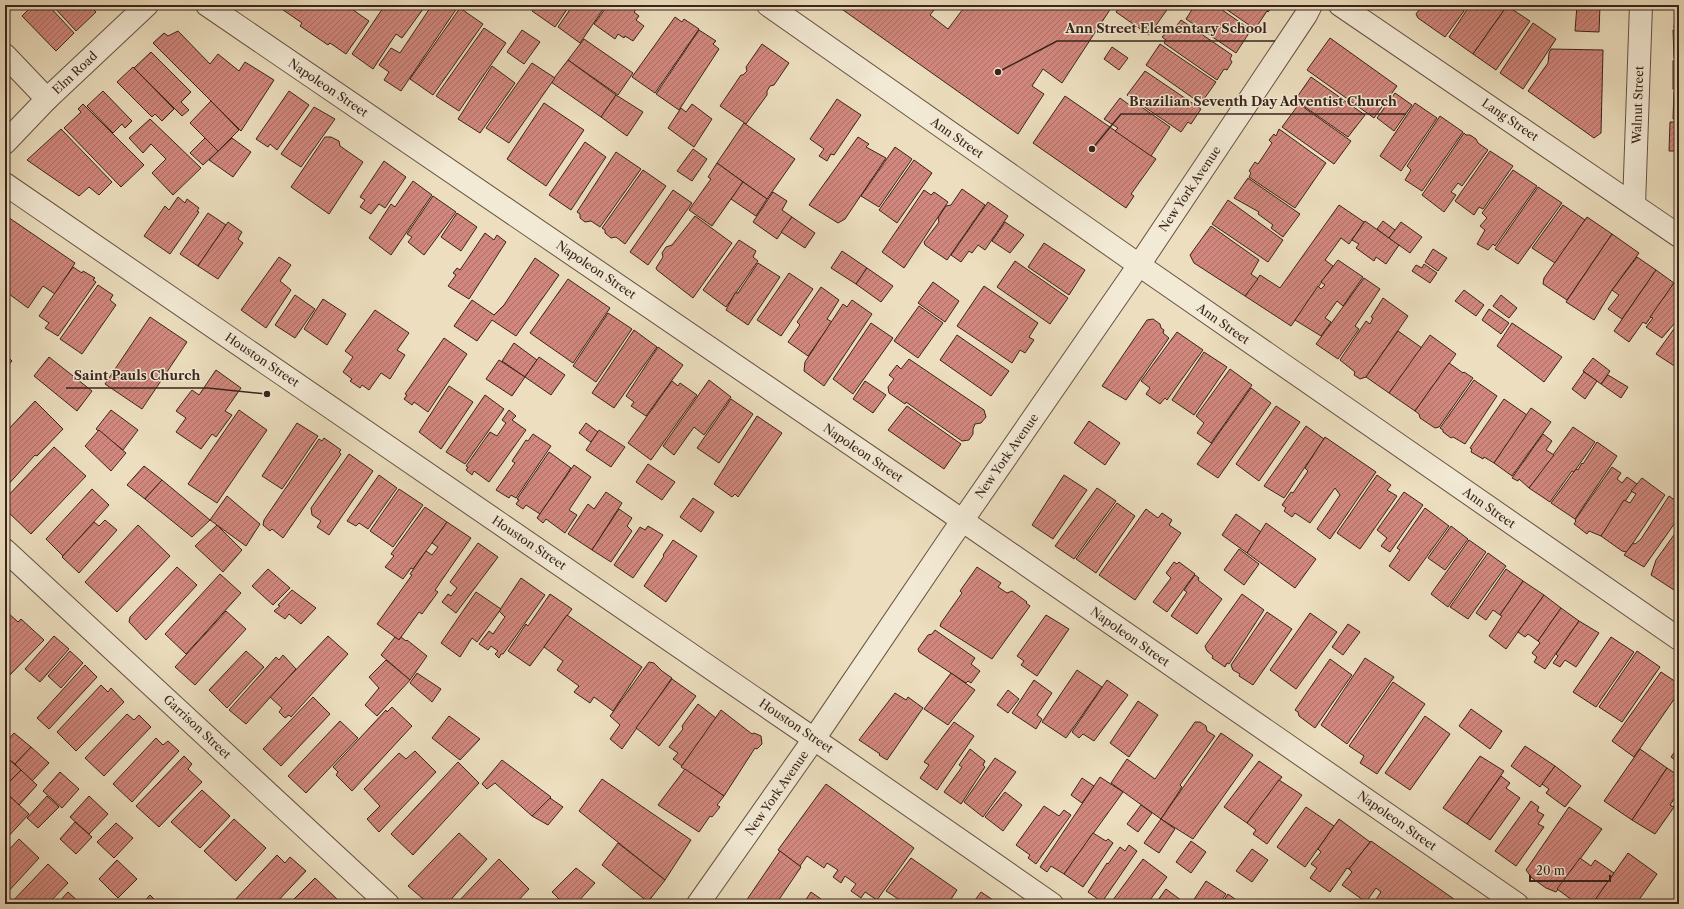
<svg xmlns="http://www.w3.org/2000/svg" width="1684" height="909" font-family="'Libre Caslon Text',serif">
<style>
.building{fill:url(#building-hatch);stroke:#3a241c}
.lines{fill:none;stroke-linecap:round;stroke-linejoin:round}
.minor-casing{stroke:#665244;stroke-width:24}
.minor{stroke:#f3ead5;stroke-width:22}
.labels{text-anchor:middle;stroke-width:3;stroke-linejoin:round;paint-order:stroke}
.street-label{font-size:12px;fill:#3a241c;stroke:#f3ead5}
.leader{fill:none;stroke:#3a241c;stroke-width:1.5}
.callout-dot{fill:#3a241c;stroke:#f3ead5;stroke-width:1.5}
.callout-label{font-size:13px;text-anchor:middle;font-weight:bold;fill:#3a241c;stroke:#f3ead5;stroke-width:3;stroke-linejoin:round;paint-order:stroke}
</style>
<defs>
<pattern id="building-hatch" width="6" height="6" patternUnits="userSpaceOnUse"><rect width="6" height="6" fill="#d1877d"/><path d="M-1 1l2-2M0 6l6-6M5 7l2-2" fill="none" stroke="#ab6e66"/></pattern>
</defs>
<rect width="100%" height="100%" fill="#ecdebe"/>
<filter id="stains"><feTurbulence type="fractalNoise" baseFrequency=".005" numOctaves="4"/><feColorMatrix values="0 0 0 0 .2 0 0 0 0 .09 0 0 0 0 .02 0 0 0 .5 -.17"/></filter>
<radialGradient id="worn" r=".72"><stop offset=".6" stop-color="#630" stop-opacity="0"/><stop offset="1" stop-color="#630" stop-opacity=".3"/></radialGradient>
<g class="building">
<polygon points="33,5 48,5 74,33 56,51 22,16"/>
<polygon points="52,5 89,5 96,12 76,31"/>
<polygon points="276,5 346,5 369,21 346,54 330,43 328,45 300,26 302,23"/>
<polygon points="385,5 426,5 402,38 396,34 373,69 352,54"/>
<polygon points="432,5 459,5 401,91 384,80 389,72 379,65 391,48 400,53"/>
<polygon points="536,5 570,5 555,27 532,11"/>
<polygon points="573,5 606,5 580,43 558,27"/>
<polygon points="608,5 639,5 634,12 639,16 636,20 644,26 633,41 625,36 624,38 618,34 615,39 594,24"/>
<polygon points="836,5 928,5 934,10 930,15 948,29 966,5 1113,5 1062,83 1043,69 1032,86 1044,94 1018,134"/>
<polygon points="1121,5 1167,5 1169,7 1149,35 1116,12"/>
<polygon points="1195,5 1215,5 1251,30 1236,53 1186,19"/>
<polygon points="1220,5 1273,5 1273,6 1268,12 1267,11 1255,29"/>
<polygon points="1423,5 1464,5 1462,6 1464,11 1445,37 1418,18 1416,14"/>
<polygon points="1470,5 1495,5 1504,10 1473,54 1449,37"/>
<polygon points="1577,5 1600,5 1599,32 1575,31"/>
<polygon points="1676,5 1679,5 1679,28 1674,28"/>
<polygon points="1507,6 1530,21 1496,70 1473,54"/>
<polygon points="460,8 483,24 433,95 410,79"/>
<polygon points="675,17 682,22 684,19 699,29 655,93 632,77"/>
<polygon points="1181,20 1232,55 1230,59 1232,62 1227,70 1224,69 1217,80 1164,43 1166,40 1162,37 1168,30 1171,33"/>
<polygon points="1533,23 1556,39 1523,89 1500,73"/>
<polygon points="484,28 506,43 459,111 436,96"/>
<polygon points="522,30 540,42 524,64 507,52"/>
<polygon points="699,30 716,41 713,44 719,49 679,110 656,94"/>
<polygon points="1673,30 1679,30 1679,59 1674,58"/>
<polygon points="178,31 210,64 218,54 239,71 245,62 274,80 241,131 153,43 164,33 168,36"/>
<polygon points="1330,38 1397,86 1374,118 1307,70"/>
<polygon points="584,39 633,73 618,95 568,60"/>
<polygon points="762,44 789,63 774,85 770,86 767,91 767,95 746,124 720,106 741,75 743,75 747,71 746,67"/>
<polygon points="1160,44 1216,82 1204,99 1206,100 1203,105 1146,65"/>
<polygon points="1112,47 1128,58 1119,70 1104,59"/>
<polygon points="1551,49 1603,50 1601,133 1594,138 1528,91 1548,63 1549,53"/>
<polygon points="151,52 191,92 181,102 189,110 182,116 134,68"/>
<polygon points="568,60 616,95 601,117 551,82"/>
<rect x="1673" y="61" width="6" height="28"/>
<polygon points="532,63 555,78 509,143 486,128"/>
<polygon points="492,66 515,83 480,133 458,119"/>
<polygon points="133,67 174,109 162,121 155,114 152,117 117,82"/>
<polygon points="1145,71 1201,109 1191,124 1188,122 1181,132 1127,95"/>
<polygon points="1311,77 1365,115 1348,137 1295,100"/>
<polygon points="103,91 132,121 125,128 122,124 113,133 87,106"/>
<polygon points="289,91 309,105 277,150 270,144 268,147 256,139"/>
<polygon points="1674,91 1679,91 1679,119 1673,119"/>
<polygon points="1395,93 1412,105 1394,131 1377,118"/>
<polygon points="616,95 643,112 627,136 601,117"/>
<polygon points="1065,96 1156,159 1131,194 1134,196 1126,208 1033,143"/>
<polygon points="1120,98 1132,107 1136,103 1170,127 1151,156 1115,131 1118,128 1104,119"/>
<polygon points="837,99 861,115 834,155 831,154 827,161 819,156 824,149 810,139"/>
<polygon points="211,101 239,130 218,151 190,123"/>
<polygon points="544,103 584,130 546,186 507,159"/>
<polygon points="1415,103 1437,118 1401,171 1380,156"/>
<polygon points="83,104 144,165 121,187 64,128 81,112 78,109"/>
<polygon points="692,104 712,119 694,147 668,128 681,108 686,112"/>
<polygon points="1299,104 1351,141 1334,164 1282,127"/>
<polygon points="314,107 335,119 301,167 281,154"/>
<polygon points="1440,116 1463,132 1422,191 1405,180 1411,170 1407,166"/>
<polygon points="150,119 201,168 173,195 152,173 166,159 151,144 143,153 129,138"/>
<polygon points="1670,122 1679,122 1679,151 1669,151"/>
<polygon points="744,123 795,159 767,199 717,163"/>
<polygon points="61,129 112,182 99,195 89,187 79,196 27,160"/>
<polygon points="1279,129 1326,163 1295,208 1249,177 1251,173 1249,171 1255,162 1258,164 1272,143 1269,140 1274,134 1276,136"/>
<polygon points="1464,133 1466,135 1470,135 1476,139 1478,143 1488,150 1462,186 1458,183 1451,192 1456,195 1444,212 1422,195"/>
<polygon points="325,137 331,137 339,141 340,146 363,162 329,214 291,187"/>
<polygon points="858,137 869,144 866,147 886,158 845,219 838,223 809,205"/>
<polygon points="205,138 218,151 203,165 190,153"/>
<polygon points="232,138 251,152 233,177 209,160"/>
<polygon points="585,142 606,157 571,210 549,195"/>
<polygon points="895,147 912,159 879,207 861,196"/>
<polygon points="693,149 707,159 692,181 677,171"/>
<polygon points="1490,151 1513,166 1483,209 1479,207 1474,215 1455,201"/>
<polygon points="616,152 641,169 600,227 591,221 585,222 580,218 580,214 577,212"/>
<polygon points="914,160 932,173 897,223 879,210"/>
<polygon points="384,161 406,177 385,208 379,204 371,214 360,207 365,200 360,197"/>
<polygon points="717,163 743,182 712,226 689,210 711,179 708,177"/>
<polygon points="643,170 666,186 625,244 616,237 611,238 605,233 605,230 602,228"/>
<polygon points="1513,170 1537,186 1495,246 1493,244 1488,250 1477,244 1485,230 1480,226 1487,218 1482,213"/>
<polygon points="1248,178 1300,214 1283,237 1271,228 1273,225 1258,214 1259,212 1234,198"/>
<polygon points="413,181 432,195 391,255 369,238 391,204 395,207"/>
<polygon points="743,182 767,199 756,216 731,199"/>
<polygon points="1538,187 1562,203 1518,264 1495,249"/>
<polygon points="962,189 985,205 947,260 925,245 924,242 939,222 938,218 946,206 951,205"/>
<polygon points="673,190 692,203 648,265 630,252"/>
<polygon points="924,190 931,195 934,192 948,202 904,268 882,252"/>
<polygon points="773,192 787,201 782,210 792,217 777,239 753,222"/>
<polygon points="433,196 456,212 424,255 408,242 412,237 407,234"/>
<polygon points="178,197 185,203 187,199 199,208 197,211 199,212 170,254 144,236 165,206 169,210"/>
<polygon points="1228,200 1283,240 1268,262 1212,224"/>
<polygon points="988,202 1008,216 985,250 978,245 972,253 969,251 961,262 951,255"/>
<polygon points="1339,205 1364,222 1349,244 1341,238 1325,260 1333,266 1291,326 1245,296 1260,275 1280,288"/>
<polygon points="1563,205 1585,220 1555,263 1532,248"/>
<polygon points="208,213 226,225 198,266 180,254"/>
<polygon points="457,213 477,227 461,251 441,237"/>
<polygon points="5,215 75,263 55,294 43,286 28,308 5,291"/>
<polygon points="695,216 732,243 693,298 657,270 656,268 663,257 662,253 666,247 672,245"/>
<polygon points="792,217 815,233 805,248 781,232"/>
<polygon points="1587,217 1612,234 1567,300 1543,284 1544,278"/>
<polygon points="1365,221 1399,245 1386,264 1376,257 1374,261 1356,248 1359,244 1352,240"/>
<polygon points="1383,221 1395,230 1389,238 1377,229"/>
<polygon points="228,222 242,232 238,239 243,243 218,279 198,266"/>
<polygon points="1005,222 1024,235 1010,253 992,241"/>
<polygon points="1401,222 1422,237 1410,253 1389,238"/>
<polygon points="1211,226 1259,260 1251,274 1258,279 1245,296 1194,263 1190,255"/>
<polygon points="485,233 494,240 497,235 506,242 469,299 448,286 456,275 453,273 457,268 460,270"/>
<polygon points="1612,234 1639,253 1612,290 1594,320 1566,302"/>
<polygon points="739,240 756,251 753,257 758,261 726,307 703,290"/>
<polygon points="1044,243 1085,270 1069,295 1028,267"/>
<polygon points="1433,249 1447,258 1438,271 1425,262"/>
<polygon points="842,251 867,268 856,284 831,268"/>
<polygon points="279,257 291,265 280,281 291,290 266,328 241,310"/>
<polygon points="1637,257 1656,270 1622,319 1608,309 1619,295 1612,290"/>
<polygon points="535,258 559,275 516,336 492,320 477,341 454,326 472,300 494,315 504,305"/>
<polygon points="1338,260 1363,277 1343,306 1337,301 1325,318 1331,322 1321,336 1295,320 1318,286 1321,289 1325,285 1321,282"/>
<polygon points="1015,261 1068,298 1050,324 997,287"/>
<polygon points="758,263 780,277 748,325 726,310 735,293 738,293"/>
<polygon points="1424,264 1437,273 1430,283 1412,271 1416,265 1422,268"/>
<polygon points="73,267 82,273 83,271 95,278 93,280 96,282 58,336 45,328 49,323 39,316"/>
<polygon points="867,268 893,286 881,302 856,284"/>
<polygon points="1656,270 1674,283 1646,324 1643,322 1629,342 1614,331"/>
<polygon points="789,273 813,289 781,336 757,320"/>
<polygon points="1364,278 1380,289 1355,326 1359,329 1338,359 1316,344"/>
<polygon points="568,279 610,308 573,363 530,333"/>
<polygon points="933,282 959,301 945,322 918,303"/>
<polygon points="1674,283 1679,286 1679,318 1662,338 1646,327 1653,318 1650,317"/>
<polygon points="98,285 113,295 110,300 116,305 82,354 60,339"/>
<polygon points="984,286 1038,323 1029,337 1034,340 1025,353 1020,350 1012,363 957,326"/>
<polygon points="821,287 839,300 827,319 832,322 808,356 788,342 800,325 797,322"/>
<polygon points="1464,290 1484,305 1476,316 1455,301"/>
<polygon points="295,295 315,309 295,338 275,325"/>
<polygon points="1501,295 1517,308 1509,318 1493,306"/>
<polygon points="1383,298 1408,316 1366,377 1360,379 1354,375 1355,372 1340,360 1366,321 1370,324 1373,318 1371,317"/>
<polygon points="323,299 346,314 327,345 304,329"/>
<polygon points="852,300 872,314 824,386 804,371 805,362 843,304 847,307"/>
<polygon points="919,306 943,323 918,358 894,341"/>
<polygon points="1489,309 1509,323 1501,334 1482,320"/>
<polygon points="375,310 409,333 397,350 405,355 390,379 381,373 369,390 362,385 360,388 350,381 352,379 343,372 353,357 345,351"/>
<polygon points="608,313 632,329 596,382 573,366"/>
<polygon points="150,317 187,342 142,409 105,384"/>
<polygon points="1153,319 1160,324 1161,328 1164,330 1163,333 1169,338 1126,400 1102,386 1147,320"/>
<polygon points="1679,322 1679,369 1656,354"/>
<polygon points="871,323 893,338 853,394 833,379"/>
<polygon points="1512,323 1562,357 1544,382 1497,346"/>
<polygon points="634,330 657,347 614,408 592,393"/>
<polygon points="1398,331 1422,348 1389,393 1366,377"/>
<polygon points="1177,332 1203,350 1167,400 1165,398 1160,404 1146,394 1150,388 1141,381"/>
<polygon points="957,335 1009,371 991,396 940,360"/>
<polygon points="1430,335 1456,354 1415,411 1389,393"/>
<polygon points="444,338 467,354 428,412 414,402 412,405 404,399 407,395 405,394"/>
<polygon points="514,343 537,360 525,377 502,361"/>
<polygon points="658,347 683,365 646,416 631,406 634,402 626,396"/>
<polygon points="1204,352 1227,367 1194,415 1172,400"/>
<polygon points="5,354 12,361 5,369"/>
<polygon points="49,357 92,391 77,411 34,376"/>
<polygon points="539,357 565,375 551,395 525,377"/>
<polygon points="1593,358 1610,371 1601,384 1583,371"/>
<polygon points="909,359 984,410 986,417 981,423 975,424 973,429 973,434 969,440 962,441 906,402 905,404 889,393 888,387 894,379 889,375 897,365 901,369"/>
<polygon points="499,360 525,377 512,396 486,379"/>
<polygon points="1449,363 1463,373 1464,372 1473,378 1439,427 1435,428 1420,418 1419,414 1415,411"/>
<polygon points="1230,369 1252,385 1211,443 1197,433 1204,423 1196,416"/>
<polygon points="216,370 241,388 225,411 232,415 216,437 212,434 201,449 176,432 186,418 176,411 192,390 199,395"/>
<polygon points="1584,372 1597,381 1585,399 1572,389"/>
<polygon points="1608,375 1628,387 1621,398 1601,384"/>
<polygon points="709,380 731,397 704,435 694,427 674,455 663,446"/>
<polygon points="1474,380 1497,396 1465,444 1453,437 1451,438 1443,432 1443,430 1440,428"/>
<polygon points="672,381 678,386 680,383 697,395 651,460 628,443"/>
<polygon points="865,381 886,395 873,413 853,399"/>
<polygon points="449,386 473,402 441,449 419,432"/>
<polygon points="1251,388 1271,403 1218,478 1197,464"/>
<polygon points="485,395 504,409 465,464 446,452"/>
<polygon points="731,399 753,414 719,463 697,448"/>
<polygon points="1504,399 1527,415 1494,463 1484,457 1483,459 1471,452 1472,449 1470,448"/>
<polygon points="35,401 63,429 37,456 35,455 5,488 5,447 10,442 5,438 5,433"/>
<polygon points="907,406 961,444 944,469 888,430"/>
<polygon points="1276,406 1300,422 1259,481 1236,464"/>
<polygon points="1531,408 1551,422 1512,476 1494,463"/>
<polygon points="111,410 138,430 123,450 96,429"/>
<polygon points="239,410 267,430 217,503 188,484"/>
<polygon points="509,410 516,416 512,420 526,430 489,482 474,471 472,475 466,470 468,467 466,466 490,432 497,436 506,423 502,420"/>
<polygon points="757,416 782,433 738,497 735,494 732,497 714,484"/>
<polygon points="1089,421 1120,443 1105,465 1074,443"/>
<polygon points="297,423 318,436 282,489 262,476"/>
<polygon points="586,423 598,432 591,442 579,433"/>
<polygon points="1306,426 1324,439 1284,498 1264,486"/>
<polygon points="1573,427 1595,442 1574,472 1572,471 1550,502 1529,488"/>
<polygon points="99,430 126,453 111,471 85,446"/>
<polygon points="599,430 625,447 611,467 586,450"/>
<polygon points="533,434 551,446 516,498 511,495 509,498 496,490 515,463 512,461 526,440 528,441"/>
<polygon points="1543,434 1552,441 1546,450 1554,455 1529,488 1519,479 1518,481 1512,478"/>
<polygon points="1325,437 1376,472 1330,539 1317,529 1340,495 1335,488 1310,523 1295,513 1292,517 1284,511 1286,508 1282,505 1291,492 1293,493 1308,471 1305,468"/>
<polygon points="324,438 341,450 339,452 341,454 283,538 272,529 270,531 263,525 264,520 319,439 322,441"/>
<polygon points="1597,442 1617,456 1575,519 1551,503 1576,469 1578,470 1582,463 1583,464"/>
<polygon points="54,447 86,476 31,534 5,509 5,499"/>
<polygon points="549,452 571,468 540,514 526,505 523,509 516,504 519,500 517,499"/>
<polygon points="349,454 373,471 329,535 317,527 321,521 312,515 311,508"/>
<polygon points="648,464 675,482 662,500 636,482"/>
<polygon points="574,465 591,477 569,510 577,515 565,533 546,519 543,523 537,518"/>
<polygon points="144,466 162,480 145,499 127,485"/>
<polygon points="1612,467 1621,473 1617,479 1622,483 1627,477 1637,484 1601,536 1589,531 1587,534 1574,524 1576,521 1575,520"/>
<polygon points="379,475 397,488 368,529 359,523 356,526 347,521"/>
<polygon points="1064,475 1087,490 1053,539 1032,525"/>
<polygon points="1377,475 1391,485 1387,490 1397,496 1360,549 1337,533"/>
<polygon points="1642,478 1665,495 1627,552 1622,551 1601,536 1624,500 1630,503 1636,494 1631,491"/>
<polygon points="162,480 210,520 192,537 145,499"/>
<polygon points="1097,488 1116,501 1074,559 1055,546"/>
<polygon points="92,489 109,505 63,556 46,539"/>
<polygon points="399,489 423,505 393,547 370,531"/>
<polygon points="606,492 622,503 592,550 568,534 588,504 594,509"/>
<polygon points="1404,492 1423,505 1390,552 1381,546 1387,538 1377,530"/>
<polygon points="227,496 260,524 246,546 210,520"/>
<polygon points="1669,496 1679,503 1679,517 1644,567 1624,555 1633,543 1635,544 1641,539"/>
<polygon points="693,498 714,512 701,532 680,517"/>
<polygon points="1117,503 1135,516 1096,573 1076,559"/>
<polygon points="425,507 447,522 413,569 411,568 403,579 385,567 394,556 391,554"/>
<polygon points="1425,508 1449,526 1409,581 1389,566 1400,550 1397,548"/>
<polygon points="619,509 632,518 627,526 632,531 611,562 592,550"/>
<polygon points="1146,509 1158,518 1162,513 1172,520 1169,525 1181,533 1135,600 1099,575"/>
<polygon points="1236,514 1261,532 1247,553 1222,535"/>
<polygon points="105,520 117,530 79,573 62,557 94,522 99,526"/>
<polygon points="447,522 471,538 435,590 438,592 422,614 419,612 399,640 377,624 412,575 410,574 426,551 432,555 438,547 432,543"/>
<polygon points="1266,523 1316,559 1295,588 1247,553"/>
<polygon points="138,525 170,556 117,612 85,582"/>
<polygon points="217,525 242,550 223,572 195,546"/>
<polygon points="648,526 663,535 633,578 614,565 640,527 645,530"/>
<polygon points="1451,526 1468,539 1445,570 1428,558"/>
<polygon points="1679,528 1679,585 1674,590 1651,575 1656,560"/>
<polygon points="673,540 697,556 666,602 644,586 664,556 663,555"/>
<polygon points="1469,540 1486,552 1448,607 1431,594"/>
<polygon points="478,543 498,557 456,613 442,602 448,594 451,596 457,588 450,582"/>
<polygon points="1239,549 1259,564 1244,585 1224,570"/>
<polygon points="1488,553 1506,566 1468,619 1450,607"/>
<polygon points="1174,562 1177,564 1179,562 1195,574 1167,612 1153,602 1171,578 1166,573"/>
<polygon points="177,567 197,585 146,640 129,622 130,617"/>
<polygon points="977,567 1001,583 998,587 1007,593 1012,591 1027,602 1026,603 1030,606 992,659 940,626 941,623 962,593 960,591"/>
<polygon points="268,569 290,588 273,605 252,586"/>
<polygon points="1506,569 1523,581 1500,615 1493,610 1486,620 1476,613"/>
<polygon points="220,574 241,593 186,654 165,634"/>
<polygon points="1195,575 1199,578 1198,580 1222,599 1197,634 1171,616 1187,592 1184,590"/>
<polygon points="521,578 545,595 503,654 501,654 499,658 495,654 498,651 491,646 488,650 479,644 489,631 493,634 505,617 499,611"/>
<polygon points="1523,581 1544,595 1506,649 1489,636 1502,616 1500,615"/>
<polygon points="292,590 316,608 301,624 289,614 285,619 274,611 280,606 278,605"/>
<polygon points="476,592 501,609 477,642 472,638 460,657 441,643"/>
<polygon points="550,594 572,609 530,666 508,651 526,624 528,626"/>
<polygon points="1242,594 1264,610 1229,664 1227,663 1225,667 1212,658 1213,656 1207,651 1205,646"/>
<polygon points="1544,595 1561,608 1538,641 1528,634 1525,637 1518,632"/>
<polygon points="1561,608 1579,621 1545,669 1534,662 1537,657 1532,653 1540,643 1538,641"/>
<polygon points="226,611 246,629 195,685 175,667"/>
<polygon points="7,612 18,622 21,619 44,640 5,680 5,614"/>
<polygon points="1267,612 1292,629 1253,685 1239,676 1240,674 1233,670 1231,665"/>
<polygon points="1310,613 1337,632 1296,689 1270,670"/>
<polygon points="567,615 642,667 613,711 594,697 590,703 574,692 579,686 557,670 563,661 544,647"/>
<polygon points="1046,615 1069,629 1037,676 1021,665 1024,661 1017,656"/>
<polygon points="1579,621 1599,633 1576,667 1565,660 1560,667 1553,663 1558,656 1556,654"/>
<polygon points="1348,624 1360,632 1343,655 1332,647"/>
<polygon points="935,630 975,658 971,664 980,671 971,683 968,681 966,683 919,652 918,649 928,635 932,634"/>
<polygon points="54,636 69,649 40,682 25,669"/>
<polygon points="328,636 348,654 291,717 289,715 285,718 279,712 282,708 270,697"/>
<polygon points="395,637 399,640 401,637 406,641 407,640 427,656 410,680 381,655"/>
<polygon points="1611,637 1634,652 1596,707 1573,692"/>
<polygon points="70,651 83,663 61,688 48,676"/>
<polygon points="246,651 264,667 227,708 209,690"/>
<polygon points="1637,651 1660,667 1622,722 1599,707"/>
<polygon points="283,655 296,669 246,724 229,710 276,657 279,660"/>
<polygon points="1365,658 1394,677 1347,744 1321,725"/>
<polygon points="1330,659 1352,675 1315,728 1299,716 1298,712 1295,710"/>
<polygon points="386,660 410,680 377,716 365,705 379,688 369,677"/>
<polygon points="649,662 654,663 662,671 672,678 622,749 610,739 620,725 610,716"/>
<polygon points="85,665 97,677 49,729 37,718"/>
<polygon points="1077,670 1102,687 1066,738 1042,722"/>
<polygon points="1661,672 1679,684 1679,692 1634,757 1612,741"/>
<polygon points="417,673 441,689 432,702 410,683"/>
<polygon points="951,673 975,690 948,725 924,709"/>
<polygon points="672,679 696,696 659,746 636,728"/>
<polygon points="1034,680 1052,693 1037,715 1042,719 1036,729 1012,713"/>
<polygon points="1107,680 1128,695 1094,741 1083,734 1079,738 1072,732"/>
<polygon points="1393,682 1425,704 1377,774 1360,763 1364,756 1349,746"/>
<polygon points="101,685 108,692 111,688 124,702 76,751 57,732"/>
<polygon points="1008,690 1019,699 1008,713 997,705"/>
<polygon points="895,693 906,700 908,697 923,708 887,760 879,755 880,754 859,740"/>
<polygon points="313,697 330,714 281,766 263,749"/>
<polygon points="1138,701 1158,715 1129,757 1110,743"/>
<polygon points="698,704 716,718 682,766 673,759 678,753 669,747 683,729 682,726"/>
<polygon points="392,707 412,726 352,791 336,775 338,772 333,767 386,710 387,712"/>
<polygon points="1471,709 1502,731 1490,749 1459,726"/>
<polygon points="721,710 752,734 754,733 761,736 762,744 757,749 755,748 724,796 681,767"/>
<polygon points="127,714 134,720 139,715 151,727 104,776 85,758"/>
<polygon points="449,716 480,739 460,760 432,738"/>
<polygon points="1425,716 1450,734 1410,790 1385,773"/>
<polygon points="340,721 358,738 306,793 288,776"/>
<polygon points="954,722 974,736 937,790 920,778 929,765 924,762"/>
<polygon points="1195,722 1200,722 1206,726 1207,731 1215,736 1180,785 1182,787 1161,819 1111,783 1127,759 1155,779"/>
<polygon points="14,733 31,747 15,764 5,756 5,743"/>
<polygon points="1221,733 1253,755 1193,839 1161,819"/>
<polygon points="156,738 163,745 168,741 179,751 132,802 113,784"/>
<polygon points="1525,746 1555,766 1540,787 1511,766"/>
<polygon points="1679,746 1679,763 1671,757"/>
<polygon points="31,747 49,763 32,781 15,764"/>
<polygon points="970,749 985,761 983,765 985,767 961,804 944,792 962,767 959,765"/>
<polygon points="1640,749 1667,768 1632,820 1604,801"/>
<polygon points="415,751 436,772 379,832 367,819 380,806 364,789 399,753 406,759"/>
<polygon points="5,756 21,770 5,786"/>
<polygon points="184,756 192,764 188,769 202,782 159,827 136,806"/>
<polygon points="1480,756 1504,771 1467,824 1443,808"/>
<polygon points="995,758 1016,772 983,817 964,802"/>
<polygon points="502,760 551,797 532,816 495,783 487,789 482,784"/>
<polygon points="1259,761 1282,777 1247,823 1224,807"/>
<polygon points="458,762 479,783 413,855 391,834"/>
<polygon points="1555,766 1581,786 1565,807 1546,793 1549,789 1542,784"/>
<polygon points="1667,768 1679,776 1679,792 1670,805 1674,807 1655,834 1632,820"/>
<polygon points="685,769 724,796 717,805 720,807 712,817 710,816 699,832 658,805"/>
<polygon points="21,770 37,785 19,805 5,792 5,786"/>
<polygon points="60,772 79,789 62,808 43,791"/>
<polygon points="1501,776 1510,783 1506,788 1520,798 1490,840 1467,824"/>
<polygon points="1100,777 1123,792 1064,874 1051,866 1047,872 1040,867"/>
<polygon points="1082,778 1094,786 1082,803 1071,795"/>
<polygon points="602,779 691,840 665,880 579,811"/>
<polygon points="1279,780 1302,795 1267,844 1253,834 1256,830 1247,823"/>
<polygon points="826,784 914,848 877,900 865,892 861,898 851,891 856,884 845,876 841,883 833,877 838,870 827,863 824,868 807,856 800,866 778,850"/>
<polygon points="202,790 230,816 200,848 171,822"/>
<polygon points="5,792 29,814 5,840"/>
<polygon points="1005,792 1022,805 1003,831 985,817"/>
<polygon points="47,796 59,807 38,828 27,818"/>
<polygon points="89,796 108,814 89,834 70,817"/>
<polygon points="550,798 563,807 548,825 532,816"/>
<polygon points="1531,801 1539,807 1537,811 1544,815 1538,824 1544,827 1516,866 1495,851"/>
<polygon points="1141,805 1152,813 1138,832 1127,824"/>
<polygon points="1044,806 1059,816 1064,810 1071,815 1036,864 1028,858 1030,855 1016,845"/>
<polygon points="1306,807 1334,826 1305,867 1277,847"/>
<polygon points="1569,807 1602,829 1556,892 1546,888 1532,878 1526,870"/>
<polygon points="234,819 266,848 236,881 204,851"/>
<polygon points="1161,819 1175,829 1159,853 1144,843"/>
<polygon points="1339,819 1370,842 1349,869 1347,868 1330,892 1310,878 1317,868 1311,864 1321,852 1318,849"/>
<polygon points="75,822 92,837 76,854 60,839"/>
<polygon points="116,823 133,838 114,858 97,842"/>
<polygon points="459,833 487,859 447,904 429,904 408,886"/>
<polygon points="1093,833 1106,841 1108,839 1113,843 1083,887 1064,874"/>
<polygon points="19,839 39,858 5,895 5,854"/>
<polygon points="1191,841 1206,852 1191,873 1176,862"/>
<polygon points="1371,841 1461,904 1373,904 1381,892 1376,888 1366,902 1342,885 1352,872 1349,869"/>
<polygon points="618,843 665,880 648,902 602,865"/>
<polygon points="1129,845 1137,851 1102,902 1088,892 1107,863 1108,864 1120,847 1125,851"/>
<polygon points="1252,849 1268,860 1252,882 1236,871"/>
<polygon points="780,851 801,867 776,904 751,904 746,901"/>
<polygon points="1628,853 1657,874 1636,904 1592,904"/>
<polygon points="277,855 285,863 290,857 306,871 275,904 237,904 234,901"/>
<polygon points="911,858 957,890 948,904 906,904 886,891"/>
<polygon points="1580,858 1591,866 1595,860 1614,873 1592,904 1572,904 1571,903 1572,900 1557,889"/>
<polygon points="499,859 529,889 515,904 456,904"/>
<polygon points="1143,859 1167,877 1147,904 1110,904"/>
<polygon points="117,860 137,879 118,898 99,879"/>
<polygon points="48,864 68,883 48,904 10,904"/>
<polygon points="576,868 595,883 576,904 564,904 552,892"/>
<polygon points="315,878 339,901 336,904 289,904"/>
<polygon points="1206,881 1226,894 1219,904 1191,904"/>
<polygon points="1166,889 1186,904 1155,904"/>
<polygon points="68,892 81,904 57,904"/>
<polygon points="811,892 828,904 803,904"/>
<polygon points="981,892 999,904 972,904"/>
<polygon points="1228,894 1242,904 1221,904"/>
<polygon points="150,895 159,904 142,904"/>
</g>
<g class="lines">
<g class="minor-casing">
<g id="minor">
<polyline points="207,5 937,503 1517,904"/>
<polyline points="768,5 1139,265 1679,639"/>
<polyline points="1340,5 1679,236"/>
<polyline points="5,55 47,99"/>
<polyline points="5,143 47,99 147,5"/>
<polyline points="5,184 814,739 1052,904"/>
<polyline points="1634,205 1641,5"/>
<polyline points="5,550 388,904"/>
<polyline points="698,904 814,739 951,537 1139,265 1306,15 1311,5"/>
</g>
</g>
<use href="#minor" class="minor"/>
</g>
<g class="labels">
<g class="street-label">
<text transform="translate(75 73) rotate(-43)" y="4">Elm Road</text>
<text transform="translate(328 88) rotate(34)" y="4">Napoleon Street</text>
<text transform="translate(1638 105) rotate(-88)" y="4">Walnut Street</text>
<text transform="translate(1510 120) rotate(34)" y="4">Lang Street</text>
<text transform="translate(957 138) rotate(35)" y="4">Ann Street</text>
<text transform="translate(1190 189) rotate(-56)" y="4">New York Avenue</text>
<text transform="translate(596 270) rotate(34)" y="4">Napoleon Street</text>
<text transform="translate(1223 324) rotate(35)" y="4">Ann Street</text>
<text transform="translate(262 360) rotate(34)" y="4">Houston Street</text>
<text transform="translate(863 453) rotate(34)" y="4">Napoleon Street</text>
<text transform="translate(1007 456) rotate(-55)" y="4">New York Avenue</text>
<text transform="translate(1489 508) rotate(35)" y="4">Ann Street</text>
<text transform="translate(529 543) rotate(34)" y="4">Houston Street</text>
<text transform="translate(1130 637) rotate(35)" y="4">Napoleon Street</text>
<text transform="translate(796 726) rotate(34)" y="4">Houston Street</text>
<text transform="translate(197 727) rotate(43)" y="4">Garrison Street</text>
<text transform="translate(777 793) rotate(-55)" y="4">New York Avenue</text>
<text transform="translate(1397 821) rotate(35)" y="4">Napoleon Street</text>
</g>
</g>
<path class="leader" d="M998 72L1057 41H1275M1092 149L1121 114H1406M267 394L208 388H66"/>
<g class="callout-dot">
<circle cx="998" cy="72" r="4"/>
<circle cx="1092" cy="149" r="4"/>
<circle cx="267" cy="394" r="4"/>
</g>
<g class="callout-label">
<text x="1166" y="33">Ann Street Elementary School</text>
<text x="1263" y="106">Brazilian Seventh Day Adventist Church</text>
<text x="137" y="380">Saint Pauls Church</text>
</g>
<rect width="1684" height="909" fill="none" stroke="#ecdebe" stroke-width="20"/>
<rect x="6" y="6" width="1672" height="897" fill="none" stroke="#3a241c" stroke-width="2"/>
<rect x="10" y="10" width="1664" height="889" fill="none" stroke="#3a241c"/>
<path d="M1530 875v6h80v-6" fill="none" stroke="#3a241c" stroke-width="2"/>
<text x="1536" y="875" font-size="12" fill="#3a241c" stroke="#f3ead5" stroke-width="3" paint-order="stroke">20 m</text>
<rect width="100%" height="100%" filter="url(#stains)"/>
<rect width="100%" height="100%" fill="url(#worn)"/>
</svg>
